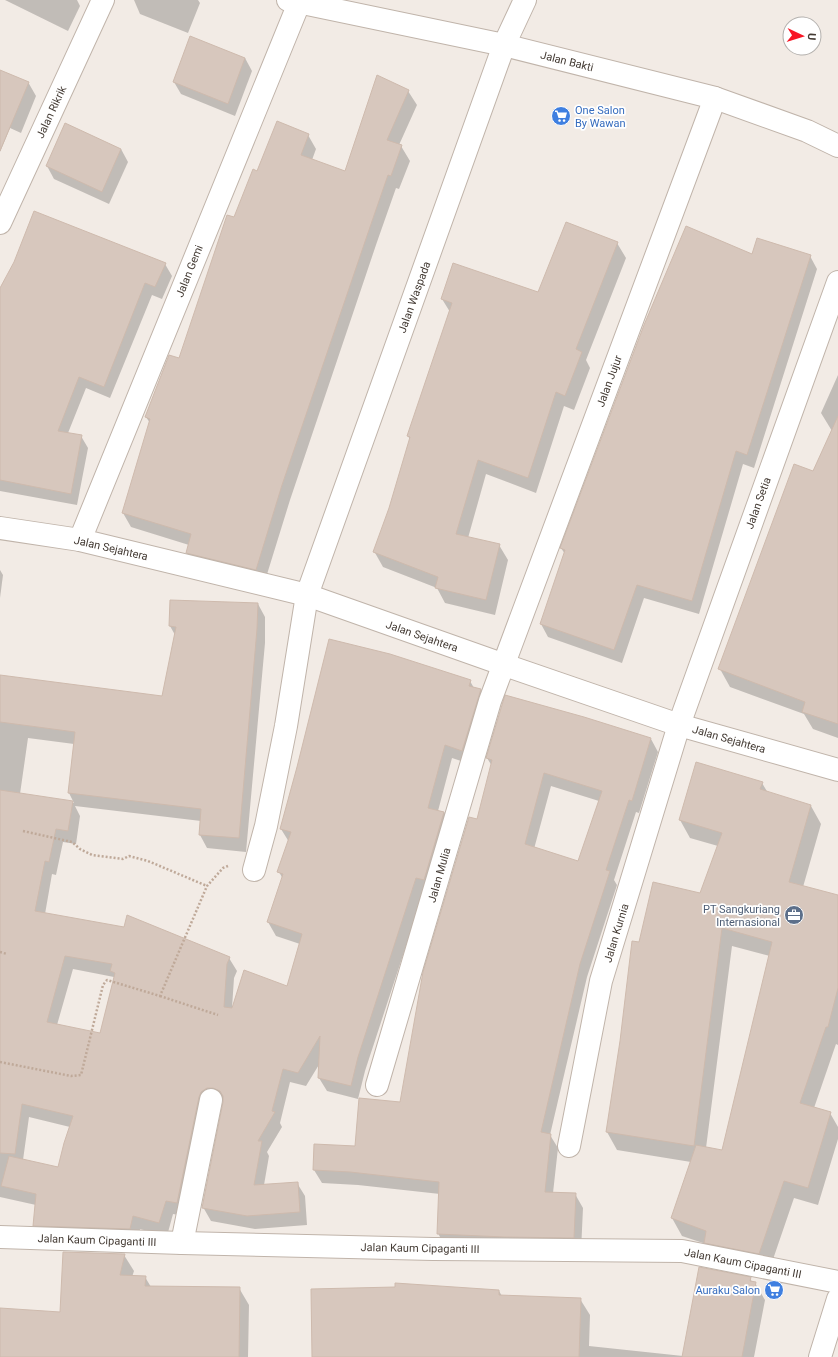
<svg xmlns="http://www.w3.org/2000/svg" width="838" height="1357" font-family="Roboto,sans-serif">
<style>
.shadow{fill:#0003;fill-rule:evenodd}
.building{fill:#d7c7bd;stroke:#cebaad;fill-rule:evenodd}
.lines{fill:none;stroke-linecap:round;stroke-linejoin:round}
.minor-casing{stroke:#c0b4aa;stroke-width:24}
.tertiary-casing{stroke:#c0b4aa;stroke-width:24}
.path{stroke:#bfa999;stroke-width:2.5;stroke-dasharray:2 2;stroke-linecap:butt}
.minor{stroke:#fff;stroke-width:22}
.tertiary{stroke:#fff;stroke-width:22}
.labels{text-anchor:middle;stroke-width:3.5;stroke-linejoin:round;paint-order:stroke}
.street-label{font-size:11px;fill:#443b34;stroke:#fff}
.shop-label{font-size:11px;fill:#366cbe;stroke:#fff;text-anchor:start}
.service-label{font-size:11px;fill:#4e5e75;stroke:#fff;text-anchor:end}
</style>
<rect width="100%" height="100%" fill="#f2ebe5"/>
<g class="shadow">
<polygon points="5,0 77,0 80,6 68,31"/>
<polygon points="134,0 198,0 200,3 188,33 140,14"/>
<polygon points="245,58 252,71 235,116 181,94 174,82"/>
<polygon points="0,71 28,82 36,96 21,133 10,128 0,152"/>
<polygon points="408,91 417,105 399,145 401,146 410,161 399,189 396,188 377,242 290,500 264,584 195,567 187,553 189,545 131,527 123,513 150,423 146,417 179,359 234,219 257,172 308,135 316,149 312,160 346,172"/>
<polygon points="121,149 128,162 109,204 54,179 47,166"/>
<polygon points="617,243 626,258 586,360 590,368 574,410 564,406 536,493 486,474 468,538 499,545 508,560 495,615 445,603 437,588 383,567 374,551 390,509 410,440 408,436 450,312 442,299 539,293"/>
<polygon points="752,256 810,256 817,269 754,468 743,464 699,614 644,598 622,663 548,637 541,624 565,554 561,548"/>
<polygon points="165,264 172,276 162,299 152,295 110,398 86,388 68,433 81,436 88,448 77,505 0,491 0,290"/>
<polygon points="838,375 838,738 813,729 804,714 730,687 720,669 832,431 821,413"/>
<polygon points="0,570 3,575 0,598"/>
<path d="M258,604L265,617V643L246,852L207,848L200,835L201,821L75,806L80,816L76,844L63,842L56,875L52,874L45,914L229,958L237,971L234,978L232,1008L287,987L300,944L276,936L268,922L283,879L279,872L289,842L281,829L470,681L474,688L480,690L488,703L470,764L452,758L438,811L444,812L452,826L424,891L365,1071L358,1099L327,1091L319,1078L320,1063L306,1086L290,1082L280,1123L282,1127L267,1152L269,1156L264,1185L297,1183L305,1196L307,1225L255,1229L211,1221L203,1207L224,1102L222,1101L185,1216L173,1214L167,1236L140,1229L138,1242L42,1239L34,1225L36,1205L0,1197V676L162,698L175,635L170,626ZM28,738L74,744L69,793L74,803L20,794ZM73,969L114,977L100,1035L57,1025ZM29,1117L70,1127L59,1168L23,1160Z"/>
<path d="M651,739L658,752L639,813L636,812L614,880L617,885L587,977L550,1135L558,1148L553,1193L575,1194L583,1208L581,1251L445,1247L438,1233L440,1194L358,1185L322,1183L314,1170L356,1147L401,1103L492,766L487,758ZM551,786L599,801L579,862L534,849Z"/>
<path d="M762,783L768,793L811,806L821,824L803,887L838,896V1045L836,1044L814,1108L830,1113L838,1127V1139L818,1205L794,1198L769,1271L715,1260L706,1244L682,1236L672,1218L691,1162L617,1150L607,1132L621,1041L640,943L701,894L718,846L690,838L680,820ZM732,946L770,956L723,1151L706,1148Z"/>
<polygon points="124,1255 134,1271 132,1277 145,1277 151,1287 239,1288 249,1305 248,1357 20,1357 61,1313"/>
<polygon points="750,1278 752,1282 755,1283 765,1300 754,1357 313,1357 499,1291 502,1296 580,1299 590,1315 589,1346 683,1356"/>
</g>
<g class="building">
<polygon points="190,36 245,58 228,104 173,82"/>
<polygon points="0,70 29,82 0,151"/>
<polygon points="377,75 409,90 387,140 402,145 391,176 388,175 370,227 282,485 256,570 186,553 191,534 122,513 150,419 145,417 169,355 179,358 227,215 234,217 253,169 257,171 277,121 309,134 301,155 345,171"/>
<polygon points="65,123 121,149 102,192 46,166"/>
<polygon points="34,211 166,263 155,287 145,283 104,387 79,377 58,431 82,435 71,494 0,480 0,288 14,262"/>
<polygon points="566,222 618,242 576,349 582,352 565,396 556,392 528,478 478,460 456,534 500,544 486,600 435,588 438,577 373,552 389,508 410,437 407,436 452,303 441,299 453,263 538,292"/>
<polygon points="686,226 752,254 757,238 811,255 747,455 736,451 692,601 637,585 614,650 540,624 565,550 560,548 644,325"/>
<polygon points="838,416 838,724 802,712 805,702 718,669 794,464 813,471"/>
<polygon points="170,600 258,603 257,629 239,838 199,835 201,809 68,793 75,732 0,722 0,675 162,696 176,627 169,626"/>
<path d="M329,639L390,654L471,680L469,686L481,689L462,751L445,745L428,808L444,812L424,880L416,878L358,1057L351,1086L318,1078L320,1036L298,1073L283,1069L272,1111L275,1112L258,1141H262L254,1185L298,1182L300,1212L247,1216L202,1208L223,1102V1096L220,1091L213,1088H207L201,1092L199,1097L177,1203L166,1201L159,1223L133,1216L130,1229L33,1226L36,1194L1,1186L9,1156L58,1167L64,1143L73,1116L22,1104L15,1154L0,1153V790L73,801L68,831L56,829L49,862L45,861L35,911L124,927L127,915L230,957L227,964L224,1007L232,1008L244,970L287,986L302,934L267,922L283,874L277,872L291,832L280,829L297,767ZM65,956L112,964L110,971L115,973L100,1033L47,1022Z"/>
<path d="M505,695L584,717L651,738L632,801L629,800L606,870L610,871L580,964L541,1132L551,1134L545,1192L576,1193L574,1238L504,1237L437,1234L439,1182L350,1172L313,1170L314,1144L355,1146L359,1098L400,1102L423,972L469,817L477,819L492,760L486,758ZM544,773L602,791L578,861L525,844Z"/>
<polygon points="696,762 763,782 760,789 811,805 789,882 838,895 838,988 828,1027 826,1027 800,1103 831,1112 808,1188 784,1181 759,1254 704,1243 706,1231 671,1218 696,1145 722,1150 772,942 722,928 694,1146 606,1132 620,1041 632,941 639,942 653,882 700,893 722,833 679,820"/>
<polygon points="63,1252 125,1254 120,1275 146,1276 145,1286 240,1287 239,1357 0,1357 0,1308 60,1312"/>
<polygon points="699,1267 751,1277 750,1281 756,1282 742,1357 682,1357"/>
<polygon points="395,1283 499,1290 499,1295 581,1298 579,1357 312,1357 311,1289 395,1287"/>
</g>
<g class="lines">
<g class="minor-casing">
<g id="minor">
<polyline points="288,0 504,45 715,98 807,131 838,146"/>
<polyline points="0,223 103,0"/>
<polyline points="0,528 80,540 307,595 502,664 679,725 838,770"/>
<polyline points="80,540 299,3"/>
<polyline points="254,870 266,826 286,726 307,595 504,45 525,0"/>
<polyline points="377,1085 490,701 715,98"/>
<polyline points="569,1146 601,981 679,725 838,282"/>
<polyline points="0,1237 182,1243 433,1249 682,1251 838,1282"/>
<polyline points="182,1243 211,1100"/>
</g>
</g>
<g class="tertiary-casing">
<polyline id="tertiary" points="820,1357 838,1299"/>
</g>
<g class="path">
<polyline points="23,831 72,842 80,849 92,855 123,859 129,856 148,861 207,886"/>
<polyline points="0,952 7,954"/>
<polyline points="160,996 218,1015"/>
<polyline points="0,1062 71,1076 81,1075 103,985 107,980 160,996 207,886 223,868 228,866"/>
</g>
<use href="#minor" class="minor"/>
<use href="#tertiary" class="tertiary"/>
</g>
<defs>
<g id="supermarket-disc" transform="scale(1)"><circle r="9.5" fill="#3f7fe0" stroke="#fff"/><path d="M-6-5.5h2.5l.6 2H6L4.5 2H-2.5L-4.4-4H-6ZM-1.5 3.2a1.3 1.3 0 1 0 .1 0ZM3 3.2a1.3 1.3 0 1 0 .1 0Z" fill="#fff"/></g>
<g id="office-disc" transform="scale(1)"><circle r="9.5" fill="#5c6f8a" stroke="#fff"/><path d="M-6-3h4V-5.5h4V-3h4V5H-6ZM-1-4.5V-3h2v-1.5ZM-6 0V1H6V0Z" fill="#fff"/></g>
</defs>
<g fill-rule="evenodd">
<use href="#supermarket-disc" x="561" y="116"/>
<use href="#office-disc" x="794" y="915"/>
<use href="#supermarket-disc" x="774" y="1290"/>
</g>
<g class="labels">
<g class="street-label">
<text transform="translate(567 61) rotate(14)" y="4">Jalan Bakti</text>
<text transform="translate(51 112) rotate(-65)" y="4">Jalan Rikrik</text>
<text transform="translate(189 271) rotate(-68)" y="4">Jalan Gemi</text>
<text transform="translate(414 297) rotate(-70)" y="4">Jalan Waspada</text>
<text transform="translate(609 381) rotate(-70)" y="4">Jalan Jujur</text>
<text transform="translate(758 503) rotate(-70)" y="4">Jalan Setia</text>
<text transform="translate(111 548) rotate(13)" y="4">Jalan Sejahtera</text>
<text transform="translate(422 636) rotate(19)" y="4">Jalan Sejahtera</text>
<text transform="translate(729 739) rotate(16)" y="4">Jalan Sejahtera</text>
<text transform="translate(439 875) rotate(-74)" y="4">Jalan Mulia</text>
<text transform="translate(616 933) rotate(-73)" y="4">Jalan Kurnia</text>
<text transform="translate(97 1240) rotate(2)" y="4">Jalan Kaum Cipaganti III</text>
<text transform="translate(420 1248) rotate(1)" y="4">Jalan Kaum Cipaganti III</text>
<text transform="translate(743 1263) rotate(11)" y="4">Jalan Kaum Cipaganti III</text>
</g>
<g class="shop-label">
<text x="575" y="114">One Salon<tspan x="575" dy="13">By Wawan</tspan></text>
<text x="760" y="1294" text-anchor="end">Auraku Salon</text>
</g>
<g class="service-label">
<text x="780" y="913">PT Sangkuriang<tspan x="780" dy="13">Internasional</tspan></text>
</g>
</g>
<g transform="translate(802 36) rotate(94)"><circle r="19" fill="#ffffff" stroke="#b4b1ae"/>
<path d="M0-3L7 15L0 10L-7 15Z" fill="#f81625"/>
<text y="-6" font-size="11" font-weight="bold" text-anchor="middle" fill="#443b34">U</text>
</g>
</svg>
